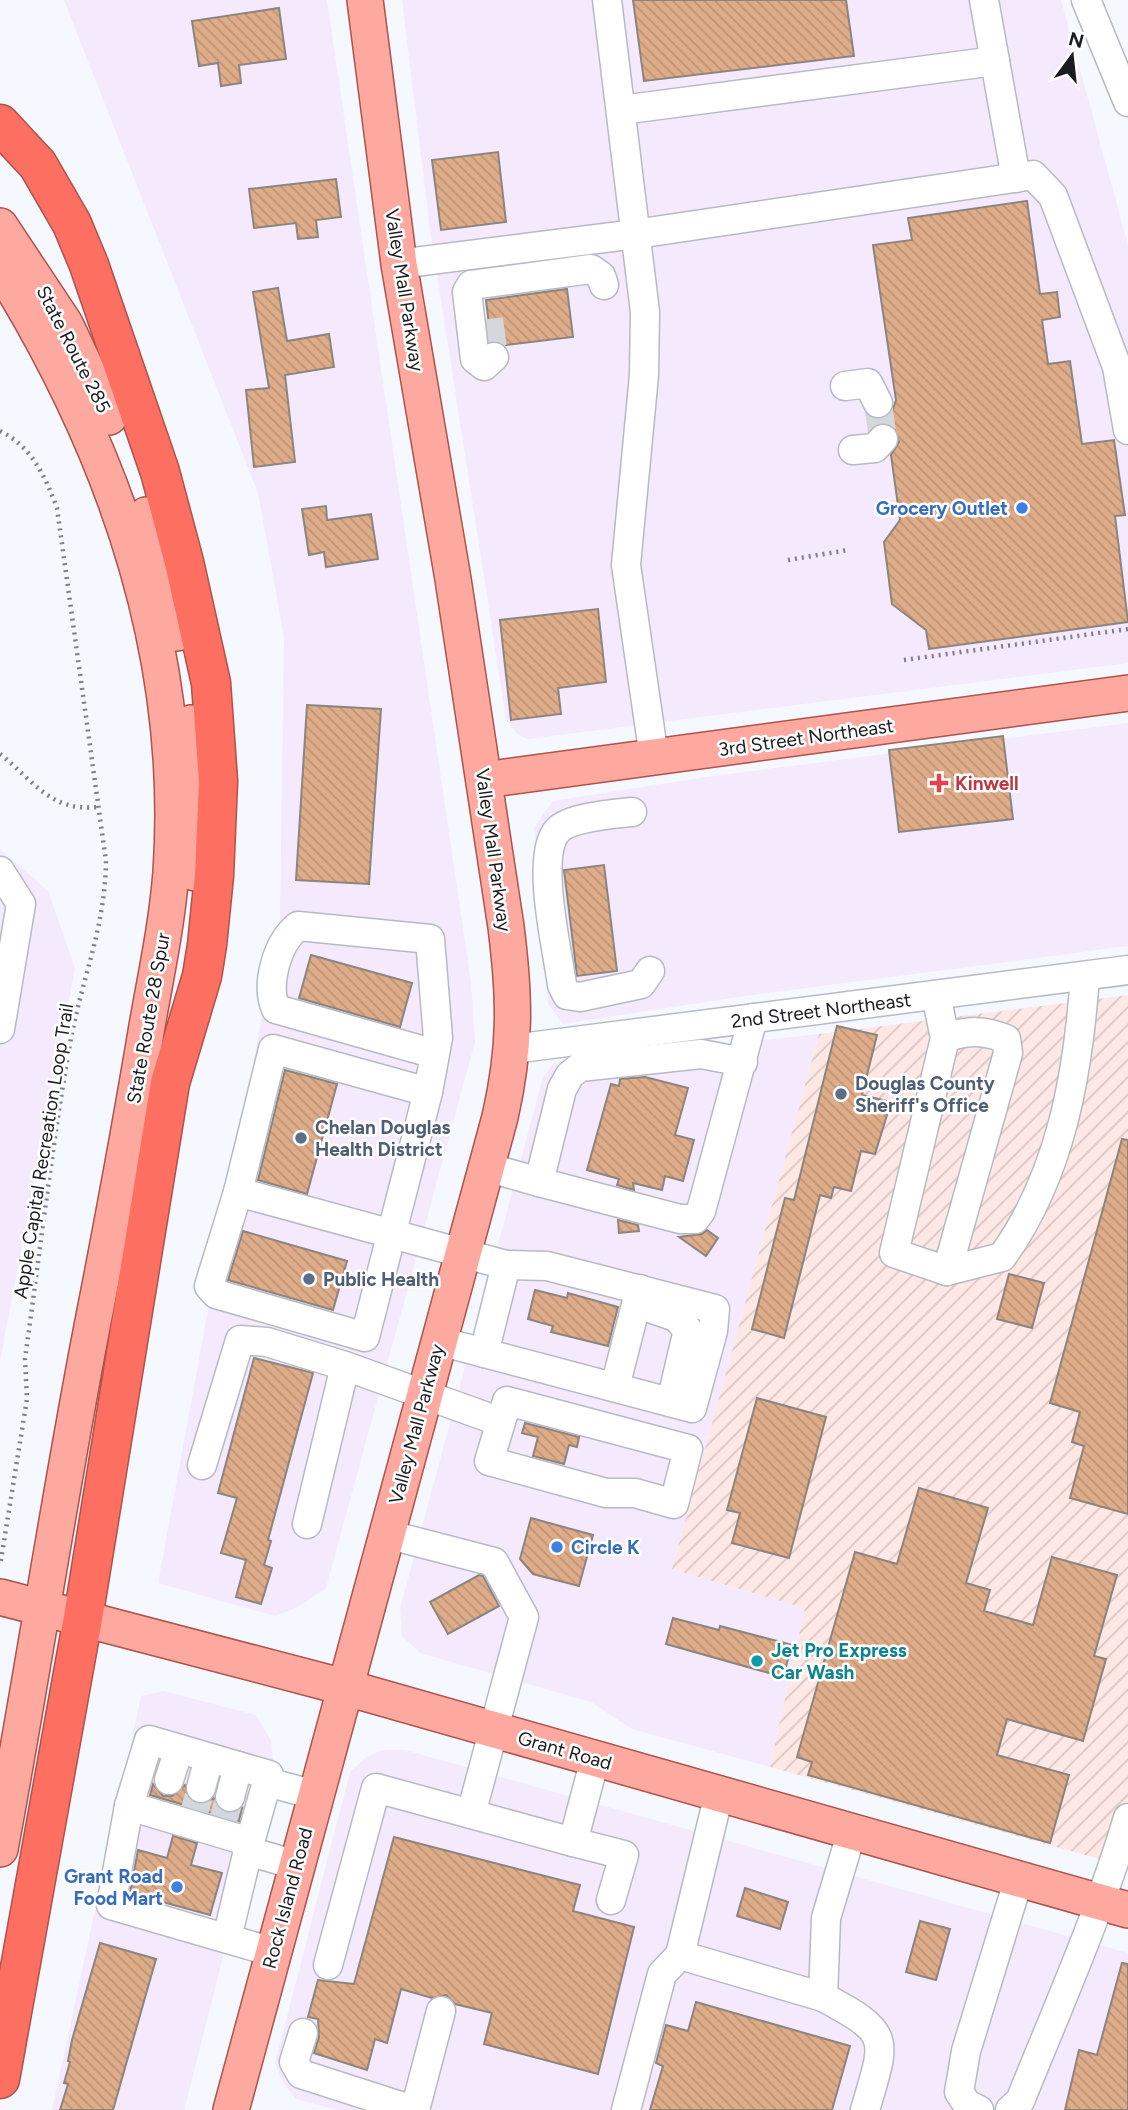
<svg xmlns="http://www.w3.org/2000/svg" width="1128" height="2110" font-family="Figtree,sans-serif">
<style>
.commercial{fill:#f5e9fd}
.industrial{fill:url(#industrial-furrows)}
.building{fill:url(#building-back-hatch);stroke:#8c847e;stroke-width:2}
.lines{fill:none;stroke-linecap:round;stroke-linejoin:round}
.minor-tunnel{stroke:#d4d7dd;stroke-width:28;stroke-dasharray:28 14;stroke-linecap:butt}
.minor-casing{stroke:#b6bac3;stroke-width:31}
.major-casing{stroke:#ae524a;stroke-width:38}
.highway-casing{stroke:#ae524a;stroke-width:41}
.path{stroke:#7e8085;stroke-width:4.5;stroke-dasharray:2 5;stroke-linecap:butt}
.minor{stroke:#fff;stroke-width:28}
.major{stroke:#fea9a0;stroke-width:35}
.highway{stroke:#fd6f61;stroke-width:38}
.shop-dot{fill:#3f7fe0;stroke:#fff;stroke-width:2.5}
.health-dot{fill:#e0444e;stroke:#fff;stroke-width:2.5}
.service-dot{fill:#5c6f8a;stroke:#fff;stroke-width:2.5}
.culture-dot{fill:#0f9aa8;stroke:#fff;stroke-width:2.5}
.labels{text-anchor:middle;stroke-width:5;stroke-linejoin:round;paint-order:stroke}
.street-label{font-size:19px;fill:#1b1c20;stroke:#fff}
.shop-label{font-size:19px;font-weight:bold;fill:#366cbe;stroke:#fff;text-anchor:end}
.health-label{font-size:19px;font-weight:bold;fill:#be3a42;stroke:#fff;text-anchor:start}
.service-label{font-size:19px;font-weight:bold;fill:#4e5e75;stroke:#fff;text-anchor:start}
.culture-label{font-size:19px;font-weight:bold;fill:#0d838f;stroke:#fff;text-anchor:start}
</style>
<defs>
<pattern id="industrial-furrows" width="10" height="10" patternUnits="userSpaceOnUse" patternTransform="scale(1.75)"><rect width="10" height="10" fill="#fee8e5"/><path d="M-1 1l2-2M0 10L10 0M9 11l2-2" fill="none" stroke="#d9c6c4"/></pattern>
<pattern id="building-back-hatch" width="6" height="6" patternUnits="userSpaceOnUse" patternTransform="scale(1.75)"><rect width="6" height="6" fill="#deac88"/><path d="M-1 5l2 2M0 0l6 6M5-1l2 2" fill="none" stroke="#be9375"/></pattern>
</defs>
<rect width="100%" height="100%" fill="#f5f8fe"/>
<g class="commercial">
<polygon points="64,0 327,0 471,983 475,1042 326,1588 298,1607 275,1616 158,1583 280,918 284,637 258,493"/>
<polygon points="402,0 1061,0 1128,245 1128,663 527,739 517,734 506,719 430,229"/>
<polygon points="1128,723 1128,946 738,997 563,1024 548,1004 534,827 553,801 706,777"/>
<polygon points="0,849 48,891 75,968 0,1361"/>
<polygon points="819,1034 672,1569 805,1608 770,1767 632,1729 591,1702 420,1653 402,1636 400,1609 543,1077 554,1063"/>
<polygon points="163,1691 256,1715 271,1740 273,1762 184,2110 52,2110 141,1696"/>
<polygon points="382,1750 405,1750 1128,1953 1128,2110 337,2110 296,2099 283,2083 275,2063 350,1772 365,1758"/>
</g>
<polygon class="industrial" points="1128,995 1128,1867 770,1767 805,1608 672,1569 819,1034"/>
<g class="building">
<polygon points="633,0 846,0 854,56 644,81"/>
<polygon points="279,8 286,59 239,65 241,83 221,86 218,63 199,66 192,21"/>
<polygon points="498,152 506,222 441,230 432,160"/>
<polygon points="336,179 341,217 316,220 318,237 298,239 296,223 254,228 249,189"/>
<polygon points="1027,201 1040,294 1057,292 1060,317 1042,320 1048,364 1070,361 1082,444 1114,440 1125,515 1115,516 1128,622 929,649 926,630 892,604 884,542 900,520 891,455 899,442 893,426 886,423 872,427 870,417 886,417 892,412 896,400 873,245 912,240 908,218"/>
<polygon points="278,288 287,341 329,334 334,367 285,375 295,462 254,467 246,390 269,388 253,292"/>
<polygon points="567,289 573,337 506,345 491,341 486,300"/>
<polygon points="326,506 327,520 371,514 378,559 326,567 324,552 309,555 302,509"/>
<polygon points="598,609 606,682 558,688 561,714 511,720 500,620"/>
<polygon points="307,705 381,709 369,884 296,880"/>
<polygon points="1003,736 1013,819 899,832 889,750"/>
<polygon points="604,865 617,971 577,976 564,870"/>
<polygon points="311,955 412,983 400,1027 299,998"/>
<polygon points="837,1026 877,1035 862,1095 891,1102 875,1154 861,1151 851,1191 834,1187 831,1198 820,1195 784,1338 752,1329 785,1198 794,1200"/>
<polygon points="285,1070 337,1084 307,1194 258,1180"/>
<polygon points="645,1077 688,1088 675,1135 694,1140 683,1181 665,1176 662,1190 633,1183 634,1190 617,1185 619,1179 587,1170 611,1084 619,1086 620,1079"/>
<polygon points="1122,1139 1128,1140 1128,1514 1070,1498 1084,1446 1072,1442 1080,1412 1050,1403"/>
<polygon points="618,1220 638,1225 639,1231 619,1233"/>
<polygon points="707,1230 718,1238 706,1256 679,1237 702,1234"/>
<polygon points="243,1231 347,1261 333,1310 228,1280"/>
<polygon points="1009,1274 1044,1283 1032,1328 997,1319"/>
<polygon points="535,1290 567,1298 568,1293 618,1307 608,1346 551,1332 553,1326 528,1319"/>
<polygon points="254,1358 313,1373 268,1540 271,1541 264,1565 272,1568 261,1604 236,1597 246,1560 221,1553 237,1498 218,1493"/>
<polygon points="757,1398 826,1417 789,1558 732,1543 740,1513 727,1510"/>
<polygon points="525,1423 579,1437 577,1447 569,1445 564,1464 533,1456 538,1437 522,1433"/>
<polygon points="919,1488 988,1508 966,1583 990,1590 984,1611 1033,1625 1052,1557 1117,1575 1094,1656 1106,1659 1083,1741 1007,1719 997,1755 1069,1775 1050,1843 808,1775 812,1762 797,1757 855,1552 897,1564"/>
<polygon points="531,1518 593,1535 579,1586 533,1574 520,1559"/>
<polygon points="479,1575 483,1576 499,1606 448,1634 430,1602"/>
<polygon points="673,1618 719,1630 720,1626 792,1645 783,1677 666,1644"/>
<polygon points="153,1784 163,1796 172,1796 185,1785 190,1800 205,1804 214,1798 218,1808 225,1813 235,1813 242,1808 239,1821 150,1795"/>
<polygon points="173,1836 197,1843 191,1865 222,1873 210,1915 130,1893 138,1850 167,1858"/>
<polygon points="394,1837 580,1885 573,1911 634,1927 598,2074 484,2044 492,2013 455,2004 446,1995 432,1998 401,1989 387,2043 375,2039 367,2070 314,2053 319,2037 318,2019 308,2017 318,1980 354,1984"/>
<polygon points="745,1888 788,1902 780,1929 737,1916"/>
<polygon points="920,1921 950,1929 936,1980 906,1972"/>
<polygon points="100,1943 156,1959 113,2110 60,2110 68,2084 64,2083 70,2062 68,2061 72,2040"/>
<polygon points="1122,1963 1128,1964 1128,2110 1065,2110 1079,2050 1097,2055"/>
<polygon points="696,2002 850,2046 832,2110 650,2110 663,2066 656,2063 666,2025 688,2031"/>
</g>
<g class="lines">
<g class="minor-tunnel">
<polyline points="489,319 494,357"/>
<polyline points="878,403 883,439"/>
<polyline points="222,1823 230,1797"/>
<polyline points="191,1824 201,1788"/>
</g>
<g class="minor-casing">
<g id="minor">
<polyline points="607,0 645,312 644,375 626,565 654,757"/>
<polyline points="984,0 1016,178"/>
<polyline points="1086,0 1128,102"/>
<polyline points="621,110 995,61"/>
<polyline points="399,264 636,234 1033,175 1053,196 1117,367 1128,430"/>
<polyline points="494,357 484,366 475,359 467,292 471,285 591,269 601,276 604,285"/>
<polyline points="845,386 868,383 878,403"/>
<polyline points="853,450 875,448 883,439"/>
<path d="M632,812C614,814 571,817 558,830C534,855 558,952 562,985L567,995L580,997L641,984L650,971"/>
<polyline points="0,871 21,904 0,1029"/>
<path d="M936,995L945,1038L894,1253L947,1271L1002,1257C1061,1175 1078,1075 1085,976"/>
<path d="M945,1038C968,1030 984,1030 1006,1039L1008,1053L947,1271"/>
<polyline points="513,1049 1128,970"/>
<path d="M435,1054L276,1009C265,984 277,943 298,926L430,939L438,1038L428,1092L273,1049L238,1192L506,1265L547,1266L715,1309L713,1331L692,1408L439,1341"/>
<polyline points="486,1167 539,1182 562,1089 570,1075 580,1067 701,1054 743,1062"/>
<polyline points="539,1182 680,1219 695,1219 701,1211 753,1018"/>
<polyline points="238,1192 209,1286 216,1294 365,1337 428,1092"/>
<polyline points="647,1307 676,1317 688,1330 671,1402"/>
<polyline points="484,1353 506,1265"/>
<polyline points="615,1387 640,1289"/>
<polyline points="202,1465 240,1340 267,1342 345,1366 501,1422 507,1401 688,1449 674,1504 635,1493 606,1493 489,1461 501,1422"/>
<polyline points="307,1524 345,1366"/>
<polygon points="149,1740 269,1775 250,1842 129,1806"/>
<polyline points="169,1780 179,1749"/>
<polyline points="267,1782 315,1795"/>
<polyline points="201,1788 209,1758"/>
<polyline points="719,1794 680,1955 823,1997 826,1918 852,1831"/>
<polyline points="230,1797 238,1766"/>
<polyline points="129,1806 111,1905 273,1952"/>
<polyline points="471,1814 573,1842 595,1759"/>
<polyline points="573,1842 624,1855 611,1900"/>
<polyline points="248,1851 296,1865"/>
<polyline points="227,1938 250,1842"/>
<polyline points="328,1965 376,1788 471,1814 524,1617 494,1562 386,1534"/>
<path d="M823,1997C893,2034 886,2038 865,2110"/>
<polyline points="303,2033 294,2062 301,2074 413,2110"/>
<polyline points="415,2110 441,2011"/>
<polyline points="626,2110 662,1974 680,1955"/>
<polyline points="979,2110 967,2104 959,2092 966,2051 1019,1878"/>
<path d="M1010,2110L1020,2101C1058,2007 1099,1915 1128,1818"/>
</g>
</g>
<g class="major-casing">
<g id="major">
<polyline points="0,226 65,324 109,417"/>
<path d="M0,267C114,450 186,653 171,872C167,924 156,975 147,1026C130,1128 111,1230 91,1332C58,1504 32,1677 0,1849"/>
<polyline points="146,515 163,568 177,633"/>
<polyline points="191,723 196,774 195,873"/>
<polyline points="484,780 1128,693"/>
<polyline points="0,1597 344,1687 1128,1910"/>
<path d="M231,2110L500,1117C516,1047 515,998 506,927L453,579L399,264L365,0"/>
</g>
</g>
<g class="highway-casing">
<polyline id="highway" points="0,124 38,165 72,224 89,265 160,472 184,562 211,683 218,781 214,876 207,945 202,976 170,1083 83,1618 0,2079"/>
</g>
<g class="path">
<path d="M0,431C32,447 45,476 57,508L106,861C105,927 83,976 71,1038C52,1144 40,1252 25,1359L27,1399L0,1566"/>
<polyline points="788,560 848,550"/>
<polyline points="904,660 1128,629"/>
<path d="M0,754C34,781 50,812 98,807"/>
</g>
<use href="#minor" class="minor"/>
<use href="#major" class="major"/>
<use href="#highway" class="highway"/>
</g>
<g class="shop-dot">
<circle cx="1022" cy="508" r="7"/>
<circle cx="557" cy="1547" r="7"/>
<circle cx="177" cy="1887" r="7"/>
</g>
<path class="health-dot" d="M935.5 772.5h7v7h7v7h-7v7h-7v-7h-7v-7h7z"/>
<g class="service-dot">
<circle cx="841" cy="1094" r="7"/>
<circle cx="301" cy="1138" r="7"/>
<circle cx="309" cy="1279" r="7"/>
</g>
<circle class="culture-dot" cx="757" cy="1661" r="7"/>
<g class="labels">
<g class="street-label">
<text transform="translate(405 290) rotate(81)" y="7">Valley Mall Parkway</text>
<text transform="translate(74 349) rotate(63)" y="7">State Route 285</text>
<text transform="translate(806 737) rotate(-8)" y="7">3rd Street Northeast</text>
<text transform="translate(494 850) rotate(82)" y="7">Valley Mall Parkway</text>
<text transform="translate(821 1010) rotate(-7)" y="7">2nd Street Northeast</text>
<text transform="translate(148 1018) rotate(-80)" y="7">State Route 28 Spur</text>
<text transform="translate(43 1151) rotate(-81)" y="7">Apple Capital Recreation Loop Trail</text>
<text transform="translate(416 1424) rotate(-75)" y="7">Valley Mall Parkway</text>
<text transform="translate(565 1750) rotate(16)" y="7">Grant Road</text>
<text transform="translate(287 1898) rotate(-75)" y="7">Rock Island Road</text>
</g>
<g class="shop-label">
<text x="1008" y="515">Grocery Outlet</text>
<text x="571" y="1554" text-anchor="start">Circle K</text>
<text x="163" y="1883">Grant Road<tspan x="163" dy="22">Food Mart</tspan></text>
</g>
<g class="health-label">
<text x="955" y="790">Kinwell</text>
</g>
<g class="service-label">
<text x="855" y="1090">Douglas County<tspan x="855" dy="22">Sheriff's Office</tspan></text>
<text x="315" y="1134">Chelan Douglas<tspan x="315" dy="22">Health District</tspan></text>
<text x="323" y="1286">Public Health</text>
</g>
<g class="culture-label">
<text x="771" y="1657">Jet Pro Express<tspan x="771" dy="22">Car Wash</tspan></text>
</g>
</g>
<g transform="translate(1072 56) rotate(15)" stroke="#ffffff" stroke-width="5" paint-order="stroke">
<path d="M0-5L12 26L0 18L-12 26Z" fill="#1b1c20"/>
<text y="-10" font-size="19" font-weight="bold" text-anchor="middle" fill="#1b1c20">N</text>
</g>
</svg>
